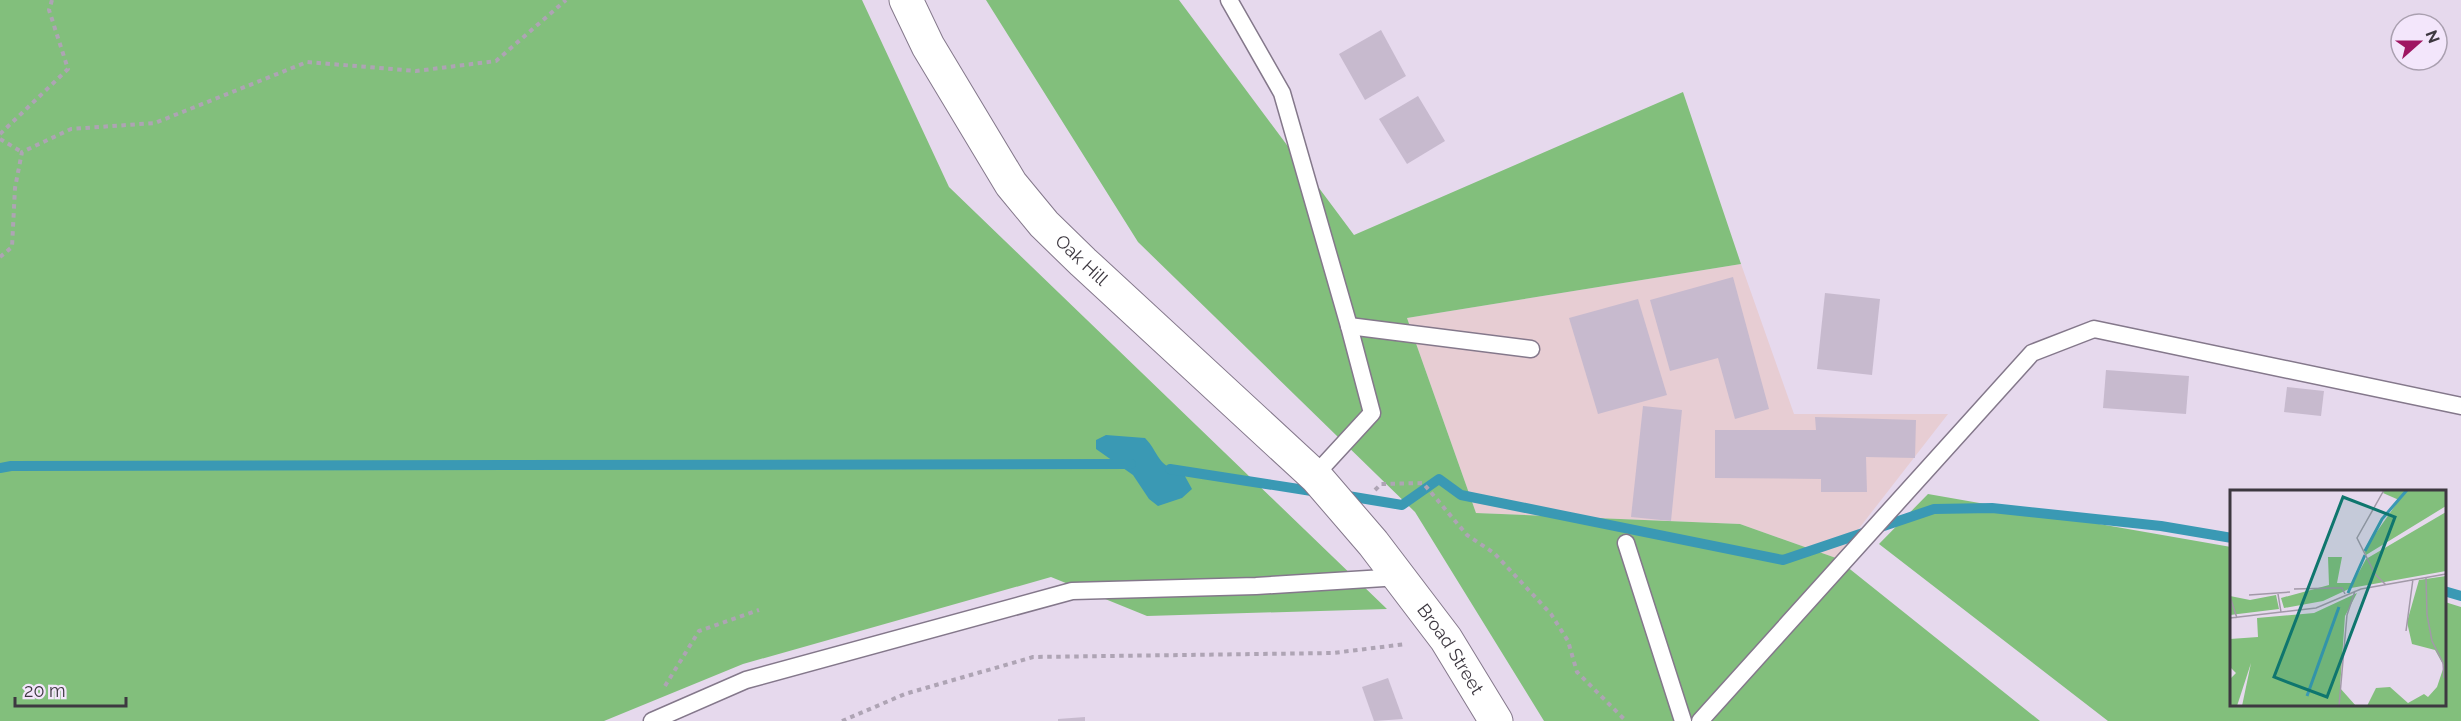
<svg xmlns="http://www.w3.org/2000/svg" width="2461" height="721" font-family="Raleway,sans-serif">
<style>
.industrial{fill:#e7cdd3}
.green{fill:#82bf7c}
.water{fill:#3a99b4}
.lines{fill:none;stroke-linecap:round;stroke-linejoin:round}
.stream{stroke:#3a99b4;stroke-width:10}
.building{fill:#c7bace}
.lane-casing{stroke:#84788b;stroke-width:19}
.secondary-casing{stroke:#84788b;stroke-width:35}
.path{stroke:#aea4b4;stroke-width:4;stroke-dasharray:4.5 4.5;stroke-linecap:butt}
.lane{stroke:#fff;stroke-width:16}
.secondary{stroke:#fff;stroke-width:33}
.labels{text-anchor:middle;stroke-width:4.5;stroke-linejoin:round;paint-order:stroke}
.street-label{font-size:18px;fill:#3d3840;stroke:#f3e6fb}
.inset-river{fill:none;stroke:#3a99b4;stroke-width:3}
.inset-road{fill:none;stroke:#a299a8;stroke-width:1.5}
.view{fill:#0f766e;fill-opacity:0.15;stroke:#0f766e;stroke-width:3}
.inset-edge{fill:none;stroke:#3d3840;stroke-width:3}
</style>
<rect width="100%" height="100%" fill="#e6d9ed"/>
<polygon class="industrial" points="1741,264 1794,414 1948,414 1836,558 1740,524 1476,513 1407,318"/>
<g class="green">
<polygon points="0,0 862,0 949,187 1387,609 1147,616 1051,577 743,664 604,721 0,721"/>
<polygon points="986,0 1179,0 1354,235 1683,92 1741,264 1407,318 1476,513 1740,524 1836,558 2040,721 1544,721 1415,512 1138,242"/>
<polygon points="1928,494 2231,547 2232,704 2444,704 2445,602 2461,607 2461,721 2108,721 1879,544"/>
</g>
<path class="water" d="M1106,435L1145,438C1159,452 1158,469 1181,469L1192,489L1182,498L1158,506L1149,499L1133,475L1096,449V440Z"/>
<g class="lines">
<g class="stream">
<polyline points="0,468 11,466 1131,464"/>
<polyline points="1170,469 1318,492"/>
<polyline points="1342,495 1402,505 1439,479 1461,495 1783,560 1934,509 1992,508 2161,526 2232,538"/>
<polyline points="2444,591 2461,596"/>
</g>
</g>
<g class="building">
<polygon points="1381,30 1406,76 1365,100 1339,54"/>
<polygon points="1418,96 1445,141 1407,164 1379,119"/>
<polygon points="1733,277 1769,409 1735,419 1718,358 1670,371 1650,300"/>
<polygon points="1825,293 1880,299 1872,375 1817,369"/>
<polygon points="1638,299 1667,395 1598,414 1569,318"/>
<polygon points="2106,370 2189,376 2186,414 2103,408"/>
<polygon points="2287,387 2324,391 2321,416 2284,412"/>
<polygon points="1643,406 1682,410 1671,521 1631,517"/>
<polygon points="1815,417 1916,420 1915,458 1866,457 1867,492 1821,492 1821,479 1715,478 1715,430 1816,430"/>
<polygon points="1388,678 1403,719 1374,721 1362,687"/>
<polygon points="1085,717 1085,721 1058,721 1058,719"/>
</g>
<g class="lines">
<g class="lane-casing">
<g id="lane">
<polyline points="1229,0 1282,93 1349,326 1372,413 1315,475"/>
<polyline points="1349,326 1531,349"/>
<polyline points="1626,543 1683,721"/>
<polyline points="652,721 746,680 1072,591 1256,586 1400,577"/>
<polyline points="1700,721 2032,353 2094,329 2461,406"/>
</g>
</g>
<g class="secondary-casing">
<g id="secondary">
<path id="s1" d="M906,0L928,46L1011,184L1044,224L1083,262L1317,478L1373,543L1446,639L1496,721"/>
</g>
</g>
<g class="path">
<polyline points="0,134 68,69 49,10 52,0"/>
<polyline points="0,139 22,152"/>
<polyline points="0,257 12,247 15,188 22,152 71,129 155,123 307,62 416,71 496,61 566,0"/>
<polyline points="1375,490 1381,484 1423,483 1467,535 1494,553 1551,614 1568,641 1577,672 1626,721"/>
<polyline points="665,686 699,631 759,610"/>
<polyline points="842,721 905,694 1033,657 1333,653 1406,644"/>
</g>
<use href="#lane" class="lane"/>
<use href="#secondary" class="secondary"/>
</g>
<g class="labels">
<g class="street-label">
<text dy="6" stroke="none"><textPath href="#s1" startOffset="316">Oak Hill</textPath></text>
<text dy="6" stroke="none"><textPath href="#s1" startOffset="854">Broad Street</textPath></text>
</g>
</g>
<g transform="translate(2230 490)">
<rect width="216" height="216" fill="#e6d9ed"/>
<path d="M155,0H216V16L136,65L134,60L169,10L153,3ZM216,22V81L121,98L93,111L54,118L51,108L99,95L98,67H112L107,93H123L136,69ZM216,86V216H137L146,198L160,197L178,213L194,204L198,207L207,197L214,176L205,160L182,154L177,132L189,90ZM127,103L115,126L110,198L126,216H12L21,173L7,216H0V189L6,183L0,177V149L28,147L27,128L84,123ZM46,105L49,119L0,125V106L20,110Z" fill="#82bf7c"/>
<path class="inset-river" d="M135,61L152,29L177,0M118,103L135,65M77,206L109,117"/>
<path class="inset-road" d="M154,0L127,48L145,84L156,95M196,87L197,125L202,151L213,173L214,188M64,99L105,98H112L115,104M48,104L51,122M19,105L60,102M0,107L7,128M0,128L86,118L131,99L216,84M176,141L183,89M109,216L117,125L125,101"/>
<path class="view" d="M113,7L165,27L97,207L44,187Z"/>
<rect width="216" height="216" class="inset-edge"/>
</g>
<g transform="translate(2419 42) rotate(69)"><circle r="28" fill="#f3e6fb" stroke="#aaa0b0" stroke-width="1.5"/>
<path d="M0-4.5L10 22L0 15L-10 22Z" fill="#9f1662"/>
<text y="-9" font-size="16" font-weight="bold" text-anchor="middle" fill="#3d3840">N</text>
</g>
<path d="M15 697v9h111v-9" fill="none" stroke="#3d3840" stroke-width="3"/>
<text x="24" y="697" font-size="18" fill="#3d3840" stroke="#f3e6fb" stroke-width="4.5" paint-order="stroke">20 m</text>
</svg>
